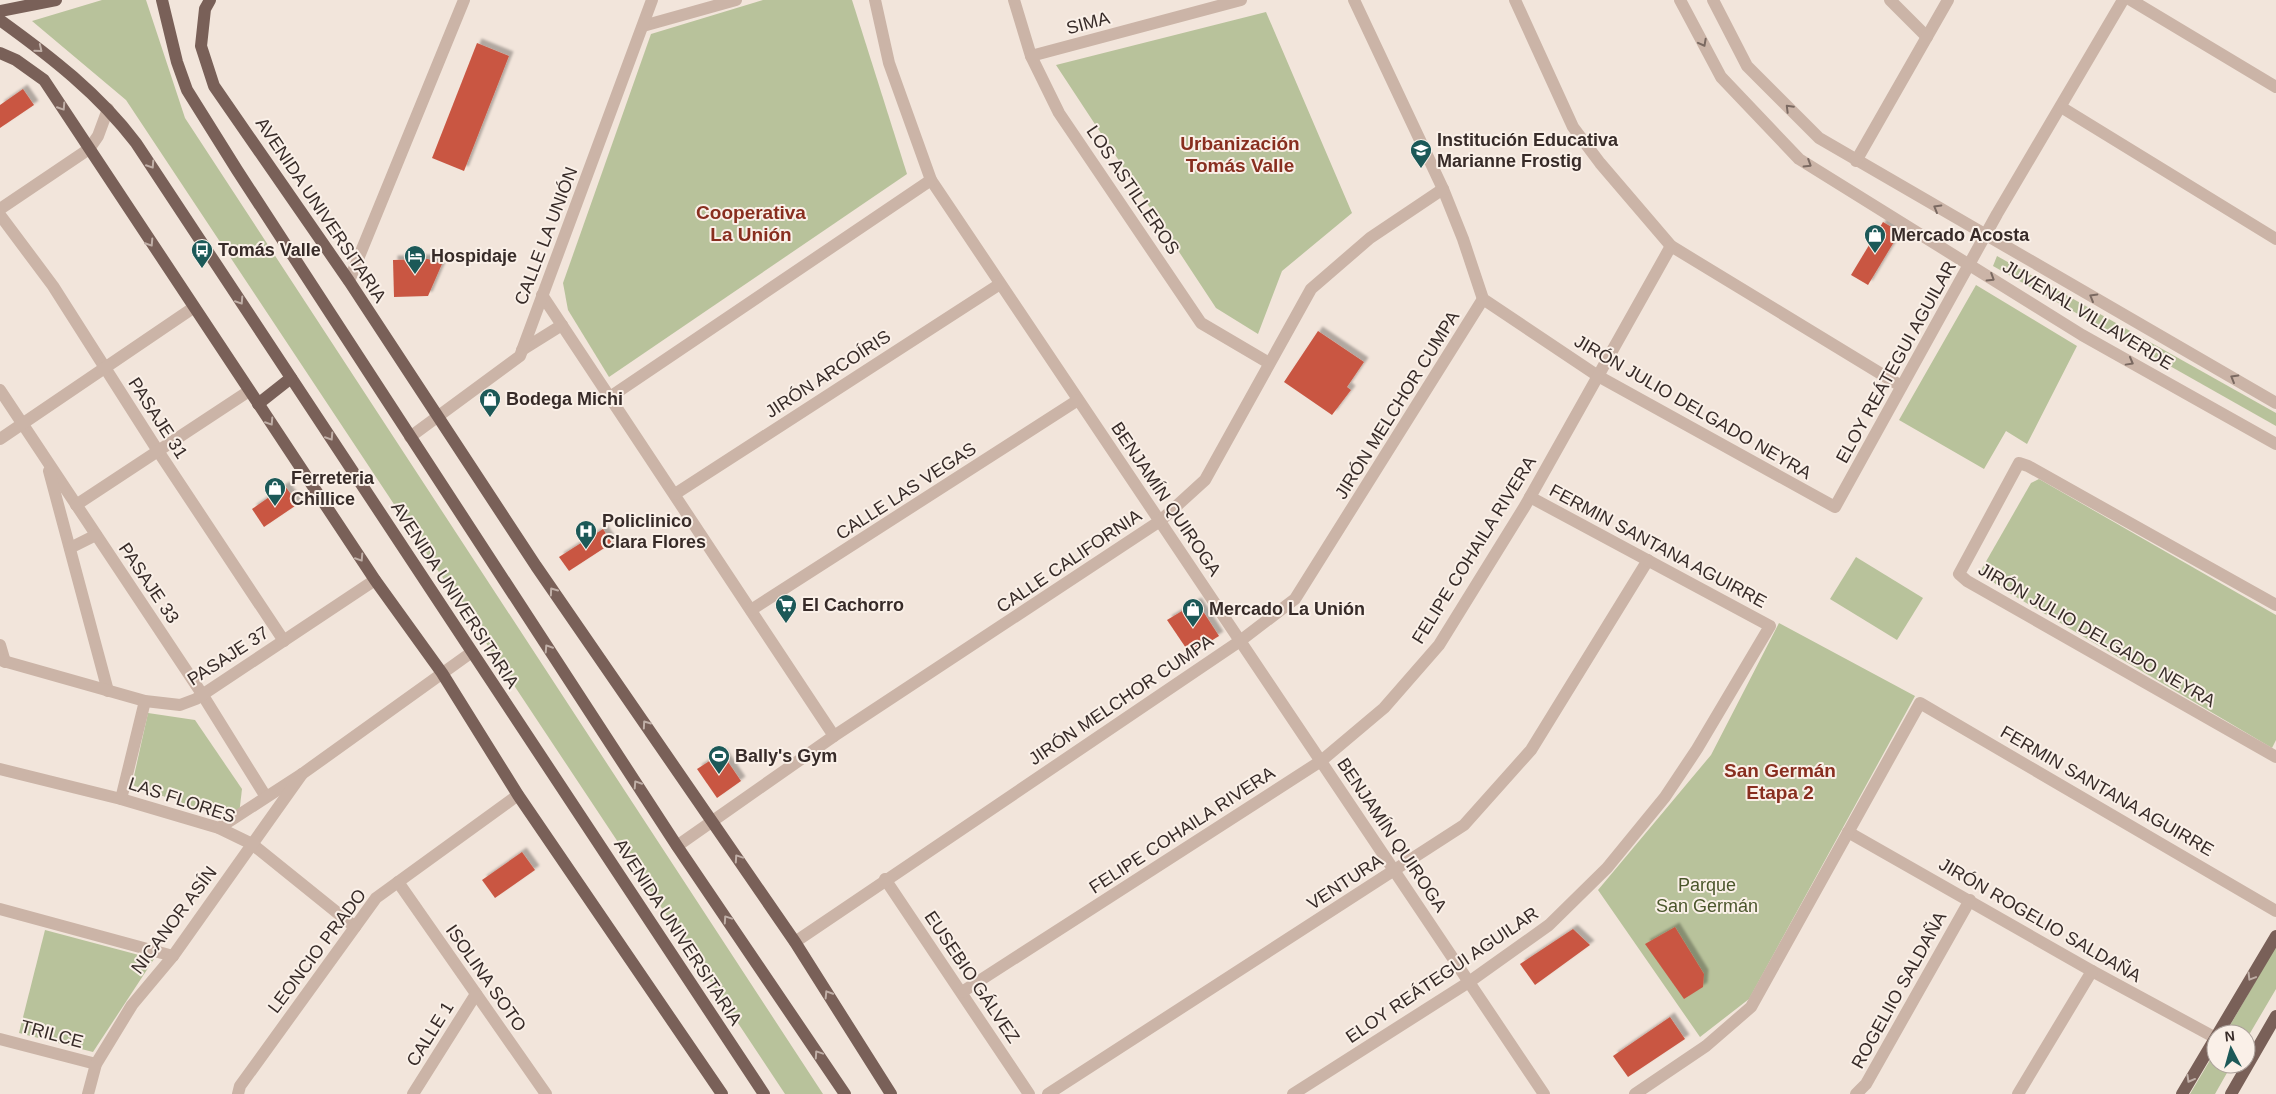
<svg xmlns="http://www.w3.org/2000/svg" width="2276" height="1094" font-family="Arial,sans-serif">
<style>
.green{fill:#b8c29b}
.building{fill:#c95743;filter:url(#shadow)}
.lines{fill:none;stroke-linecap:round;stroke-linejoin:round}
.minor{stroke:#cbb4a7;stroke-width:12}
.major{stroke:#796058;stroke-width:12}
.oneway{stroke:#7a6961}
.oneway2{stroke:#c0afa7}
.labels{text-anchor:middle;stroke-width:4;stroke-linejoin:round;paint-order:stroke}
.street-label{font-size:18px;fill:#372b28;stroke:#faf0e8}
.poi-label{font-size:18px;font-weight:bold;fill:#372b28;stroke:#faf0e8;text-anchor:start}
.park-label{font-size:18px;fill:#4a562b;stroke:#faf0e8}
.neighbourhood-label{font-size:19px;font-weight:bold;fill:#882e1f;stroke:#faf0e8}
</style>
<defs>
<filter id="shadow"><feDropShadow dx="4.5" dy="-4.5" stdDeviation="1" flood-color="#0004"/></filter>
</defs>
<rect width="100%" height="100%" fill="#f2e5db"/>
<g class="green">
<polygon points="102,0 146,0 185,118 823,1094 785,1094 126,100 32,21"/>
<polygon points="763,0 852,0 907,174 609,377 568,310 563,283 651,34"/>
<polygon points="1266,12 1352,213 1282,271 1258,334 1216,308 1056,65"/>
<polygon points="1997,256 2276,413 2276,426 1993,266"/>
<polygon points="1976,285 2077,346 2027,444 2006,431 1984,469 1899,420"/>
<polygon points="2039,479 2276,615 2276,740 2272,748 2001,588 1980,572 2031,483"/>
<polygon points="1856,557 1923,598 1897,640 1830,599"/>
<polygon points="1779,623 1915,696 1749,999 1700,1037 1598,890 1711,755"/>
<polygon points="148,713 195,720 242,789 238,823 132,785"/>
<polygon points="45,930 154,959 93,1052 19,1033"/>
<polygon points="2276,946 2276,989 2246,1040 2246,1034 2225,1034"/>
<polygon points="2216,1050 2216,1064 2232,1064 2215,1094 2190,1094"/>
</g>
<g class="building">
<polygon points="477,43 509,56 464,171 432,158"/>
<polygon points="23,89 34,105 0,128 0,105"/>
<polygon points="1883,222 1900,232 1868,285 1851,275"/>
<polygon points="428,259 442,264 428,296 394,297 393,260"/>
<polygon points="1318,331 1364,362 1347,387 1351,390 1332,415 1284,382"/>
<polygon points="285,486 298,504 264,527 252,509"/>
<polygon points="603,529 612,543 569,571 559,557"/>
<polygon points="1197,602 1219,636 1190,654 1167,620"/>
<polygon points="722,753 741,781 717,798 697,769"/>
<polygon points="522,852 535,870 495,898 482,880"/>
<polygon points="1675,927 1704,974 1703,987 1684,999 1645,944"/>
<polygon points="1573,929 1590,945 1535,985 1520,964"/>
<polygon points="1670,1017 1685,1039 1628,1077 1613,1056"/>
</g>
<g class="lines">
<g class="minor">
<polyline points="875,0 889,63 931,180 1544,1094"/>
<polyline points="1014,0 1031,56 1059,113 1201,323 1269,363"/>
<polyline points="1354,0 1443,189 1463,239 1483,299 1598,376 1835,507 1997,214 2123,0"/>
<polyline points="1515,0 1573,127 1600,163 1671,246 1901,386"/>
<polyline points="1680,0 1721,77 1799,159 2082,335 2276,444"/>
<polyline points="1713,0 1747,66 1819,138 2276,403"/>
<polyline points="1890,0 1927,37"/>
<polyline points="2131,0 2276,87"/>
<polyline points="643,26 736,0"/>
<polyline points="1031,56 1241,0"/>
<polyline points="2061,107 2276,239"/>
<polyline points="1856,161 1948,0"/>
<polyline points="0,209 89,149 98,136 108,109"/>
<polyline points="0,215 53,286 158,451 284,641"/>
<polyline points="349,281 464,0"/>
<polyline points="542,295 834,736"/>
<polyline points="522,350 562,325"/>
<polyline points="0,390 202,694 266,797"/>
<polyline points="610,397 931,180"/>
<polyline points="410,437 520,356 652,0"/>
<polyline points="0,439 193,308"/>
<polyline points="49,471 108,691"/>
<polyline points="675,494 1000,284"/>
<polyline points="76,505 249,391"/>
<polyline points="70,548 96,535"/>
<polyline points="2276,605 2028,466 2019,463 1959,574 1967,581 2276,757"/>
<polyline points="751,610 1078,400"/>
<polyline points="0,645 5,662"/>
<polyline points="0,660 145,701 180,705 196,699 375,580"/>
<polyline points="0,769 121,799 219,828 252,844 355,927"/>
<polyline points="121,799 145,701"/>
<polyline points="219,828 302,774 472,652"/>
<polyline points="1848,832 2092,971 2214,1037"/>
<polyline points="677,846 834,736 1160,521 1205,480 1311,289 1370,238 1443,189"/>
<polyline points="885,879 1029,1094"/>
<polyline points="398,882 546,1094"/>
<polyline points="0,909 173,956"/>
<polyline points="795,942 1240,641 1295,599 1483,299"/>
<polyline points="962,992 1321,761 1384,708 1439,645 1525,506 1671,246"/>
<polyline points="0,1039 96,1064"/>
<polyline points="88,1094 96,1064 132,1005 173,956 302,774"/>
<polyline points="238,1094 240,1086 376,898 518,795"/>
<polyline points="413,1094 476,994"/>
<polyline points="1048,1094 1464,825 1531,750 1648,560"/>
<polyline points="1293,1094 1469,982 1549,925 1607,868 1665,797 1697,749 1770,626 1530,497"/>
<polyline points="1635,1094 1706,1046 1751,1007 1920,703 2276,911"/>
<polyline points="1856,1094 1866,1084 1970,900"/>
<polyline points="2018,1094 2092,971"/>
</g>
<g class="major">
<polyline points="162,0 177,62 187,90 237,170 677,846 845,1094"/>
<polyline points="210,0 205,9 201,46 214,86 349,281 536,566 795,942 891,1094"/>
<polyline points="0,11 56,0"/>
<path d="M0,20C50,56 99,94 136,143L764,1094"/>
<polyline points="0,53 16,60 44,80 375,580 442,673 518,795 722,1094"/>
<polyline points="258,404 291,378"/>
<polyline points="2182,1094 2276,936"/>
<polyline points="2231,1094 2276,1016"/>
</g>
</g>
<defs><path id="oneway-chevron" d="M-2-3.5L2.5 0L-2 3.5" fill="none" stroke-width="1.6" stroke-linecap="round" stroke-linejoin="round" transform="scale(1.25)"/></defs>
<g class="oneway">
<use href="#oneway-chevron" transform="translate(1703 43) rotate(62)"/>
<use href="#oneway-chevron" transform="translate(1789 108) rotate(-135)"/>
<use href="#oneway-chevron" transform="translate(1808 164) rotate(32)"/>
<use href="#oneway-chevron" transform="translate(1937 208) rotate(-150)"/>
<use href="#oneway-chevron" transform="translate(1991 278) rotate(32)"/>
<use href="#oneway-chevron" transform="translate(2093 297) rotate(-150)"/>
<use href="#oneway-chevron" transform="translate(2130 362) rotate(29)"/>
<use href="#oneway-chevron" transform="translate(2234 378) rotate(-150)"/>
</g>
<g class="oneway2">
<use href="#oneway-chevron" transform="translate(39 49) rotate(39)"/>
<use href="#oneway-chevron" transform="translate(62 107) rotate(57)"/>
<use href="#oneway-chevron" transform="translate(151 165) rotate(57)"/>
<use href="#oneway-chevron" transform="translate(150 243) rotate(57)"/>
<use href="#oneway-chevron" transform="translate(240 301) rotate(57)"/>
<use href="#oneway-chevron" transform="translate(270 422) rotate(57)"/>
<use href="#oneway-chevron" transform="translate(330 437) rotate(57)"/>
<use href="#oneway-chevron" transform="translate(360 558) rotate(57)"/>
<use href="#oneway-chevron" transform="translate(553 591) rotate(-125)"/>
<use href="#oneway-chevron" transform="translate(548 648) rotate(-123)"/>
<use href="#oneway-chevron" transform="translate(646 724) rotate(-125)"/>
<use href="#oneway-chevron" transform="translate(637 784) rotate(-123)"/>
<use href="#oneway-chevron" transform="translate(738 858) rotate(-124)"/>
<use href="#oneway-chevron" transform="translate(727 919) rotate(-124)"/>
<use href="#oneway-chevron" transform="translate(2251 977) rotate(121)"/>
<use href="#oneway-chevron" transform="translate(828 994) rotate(-122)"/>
<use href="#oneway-chevron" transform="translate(818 1054) rotate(-124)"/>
<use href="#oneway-chevron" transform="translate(2190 1079) rotate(119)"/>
</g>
<defs>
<g id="school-pin" transform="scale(1.125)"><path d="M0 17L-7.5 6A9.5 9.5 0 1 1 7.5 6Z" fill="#1c5958" stroke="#faf0e8"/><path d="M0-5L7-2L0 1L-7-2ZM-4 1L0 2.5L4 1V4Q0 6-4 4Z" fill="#fff"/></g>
<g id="shop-pin" transform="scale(1.125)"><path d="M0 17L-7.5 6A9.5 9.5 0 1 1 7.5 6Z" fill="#1c5958" stroke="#faf0e8"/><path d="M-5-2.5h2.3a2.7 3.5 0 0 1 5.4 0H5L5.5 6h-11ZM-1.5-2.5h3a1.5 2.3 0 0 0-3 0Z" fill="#fff"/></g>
<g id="bus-pin" transform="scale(1.125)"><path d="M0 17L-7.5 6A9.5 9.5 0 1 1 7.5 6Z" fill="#1c5958" stroke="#faf0e8"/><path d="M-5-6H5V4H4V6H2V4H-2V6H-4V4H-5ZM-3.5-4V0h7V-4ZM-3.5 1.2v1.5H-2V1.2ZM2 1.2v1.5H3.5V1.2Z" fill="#fff"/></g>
<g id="hotel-pin" transform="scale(1.125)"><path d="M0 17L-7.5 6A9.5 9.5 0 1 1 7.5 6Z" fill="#1c5958" stroke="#faf0e8"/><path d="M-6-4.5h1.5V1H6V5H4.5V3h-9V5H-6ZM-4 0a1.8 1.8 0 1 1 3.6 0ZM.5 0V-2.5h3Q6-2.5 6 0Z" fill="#fff"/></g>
<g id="hospital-pin" transform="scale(1.125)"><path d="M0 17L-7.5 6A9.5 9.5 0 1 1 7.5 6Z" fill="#1c5958" stroke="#faf0e8"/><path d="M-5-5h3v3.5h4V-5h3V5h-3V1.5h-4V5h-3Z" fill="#fff"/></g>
<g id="supermarket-pin" transform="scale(1.125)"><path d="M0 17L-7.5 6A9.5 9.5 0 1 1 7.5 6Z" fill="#1c5958" stroke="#faf0e8"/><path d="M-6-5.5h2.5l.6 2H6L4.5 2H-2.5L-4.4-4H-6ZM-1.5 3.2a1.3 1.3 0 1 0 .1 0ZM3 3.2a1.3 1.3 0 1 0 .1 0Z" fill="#fff"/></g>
<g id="stadium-pin" transform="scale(1.125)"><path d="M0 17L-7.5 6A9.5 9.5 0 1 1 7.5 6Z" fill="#1c5958" stroke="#faf0e8"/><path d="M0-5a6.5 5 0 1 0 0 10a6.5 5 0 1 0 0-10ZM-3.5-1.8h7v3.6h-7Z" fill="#fff"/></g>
</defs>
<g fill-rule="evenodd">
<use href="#school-pin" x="1421" y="150"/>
<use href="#shop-pin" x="1875" y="235"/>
<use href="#bus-pin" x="202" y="250"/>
<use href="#hotel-pin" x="415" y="256"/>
<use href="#shop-pin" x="490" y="399"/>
<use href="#shop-pin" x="275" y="488"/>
<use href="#hospital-pin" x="586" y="531"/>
<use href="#supermarket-pin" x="786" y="605"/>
<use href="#shop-pin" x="1193" y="609"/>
<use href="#stadium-pin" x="719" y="756"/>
</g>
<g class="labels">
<g class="street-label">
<text transform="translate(1088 23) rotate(-15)" y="6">SIMA</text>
<text transform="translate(1133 190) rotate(56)" y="6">LOS ASTILLEROS</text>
<text transform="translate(321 210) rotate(56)" y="6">AVENIDA UNIVERSITARIA</text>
<text transform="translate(546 236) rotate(-69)" y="6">CALLE LA UNIÓN</text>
<text transform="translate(2088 315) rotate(31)" y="6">JUVENAL VILLAVERDE</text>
<text transform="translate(1896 362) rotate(-61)" y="6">ELOY REÁTEGUI AGUILAR</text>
<text transform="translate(828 374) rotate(-33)" y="6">JIRÓN ARCOÍRIS</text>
<text transform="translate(1397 405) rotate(-58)" y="6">JIRÓN MELCHOR CUMPA</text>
<text transform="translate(1693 407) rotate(30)" y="6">JIRÓN JULIO DELGADO NEYRA</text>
<text transform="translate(158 418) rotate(57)" y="6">PASAJE 31</text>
<text transform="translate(906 491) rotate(-33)" y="6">CALLE LAS VEGAS</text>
<text transform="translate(1166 499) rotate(56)" y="6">BENJAMÍN QUIROGA</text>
<text transform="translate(1658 546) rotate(28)" y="6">FERMIN SANTANA AGUIRRE</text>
<text transform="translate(1474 550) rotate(-58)" y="6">FELIPE COHAILA RIVERA</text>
<text transform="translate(1069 561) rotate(-34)" y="6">CALLE CALIFORNIA</text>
<text transform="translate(149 583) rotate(56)" y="6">PASAJE 33</text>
<text transform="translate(455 595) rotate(57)" y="6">AVENIDA UNIVERSITARIA</text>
<text transform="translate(2097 635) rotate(30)" y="6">JIRÓN JULIO DELGADO NEYRA</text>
<text transform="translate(228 656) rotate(-33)" y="6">PASAJE 37</text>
<text transform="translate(1121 700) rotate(-34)" y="6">JIRÓN MELCHOR CUMPA</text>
<text transform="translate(2107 791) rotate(30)" y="6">FERMIN SANTANA AGUIRRE</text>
<text transform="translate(182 800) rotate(18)" y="6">LAS FLORES</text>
<text transform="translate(1182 830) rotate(-33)" y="6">FELIPE COHAILA RIVERA</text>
<text transform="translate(1392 835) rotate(56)" y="6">BENJAMÍN QUIROGA</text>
<text transform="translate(1345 882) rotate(-33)" y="6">VENTURA</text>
<text transform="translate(174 920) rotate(-53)" y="6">NICANOR ASÍN</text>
<text transform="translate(2040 920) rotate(30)" y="6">JIRÓN ROGELIO SALDAÑA</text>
<text transform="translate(678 932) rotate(57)" y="6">AVENIDA UNIVERSITARIA</text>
<text transform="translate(317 951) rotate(-53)" y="6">LEONCIO PRADO</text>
<text transform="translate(1442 975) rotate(-34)" y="6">ELOY REÁTEGUI AGUILAR</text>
<text transform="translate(972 977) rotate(56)" y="6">EUSEBIO GÁLVEZ</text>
<text transform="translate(486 978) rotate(55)" y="6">ISOLINA SOTO</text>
<text transform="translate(1899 990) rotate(-61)" y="6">ROGELIIO SALDAÑA</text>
<text transform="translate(52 1034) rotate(15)" y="6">TRILCE</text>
<text transform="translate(430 1034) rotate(-58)" y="6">CALLE 1</text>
</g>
<g class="poi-label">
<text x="1437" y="146">Institución Educativa<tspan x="1437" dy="21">Marianne Frostig</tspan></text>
<text x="1891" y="241">Mercado Acosta</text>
<text x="218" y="256">Tomás Valle</text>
<text x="431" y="262">Hospidaje</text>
<text x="506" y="405">Bodega Michi</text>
<text x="291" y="484">Ferreteria<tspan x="291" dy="21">Chillice</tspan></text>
<text x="602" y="527">Policlinico<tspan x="602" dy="21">Clara Flores</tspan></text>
<text x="802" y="611">El Cachorro</text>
<text x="1209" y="615">Mercado La Unión</text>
<text x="735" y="762">Bally's Gym</text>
</g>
<g class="park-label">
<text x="1707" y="891">Parque<tspan x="1707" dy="21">San Germán</tspan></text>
</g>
<g class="neighbourhood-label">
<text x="1240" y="150">Urbanización<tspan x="1240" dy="22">Tomás Valle</tspan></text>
<text x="751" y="219">Cooperativa<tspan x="751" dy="22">La Unión</tspan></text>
<text x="1780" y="777">San Germán<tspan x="1780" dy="22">Etapa 2</tspan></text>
</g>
</g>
<g transform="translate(2231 1049) rotate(354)"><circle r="24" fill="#faf0e8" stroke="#aca19b"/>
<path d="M0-4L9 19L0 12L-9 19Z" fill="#1c5958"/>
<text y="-8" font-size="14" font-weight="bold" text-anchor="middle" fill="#372b28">N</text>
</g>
</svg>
